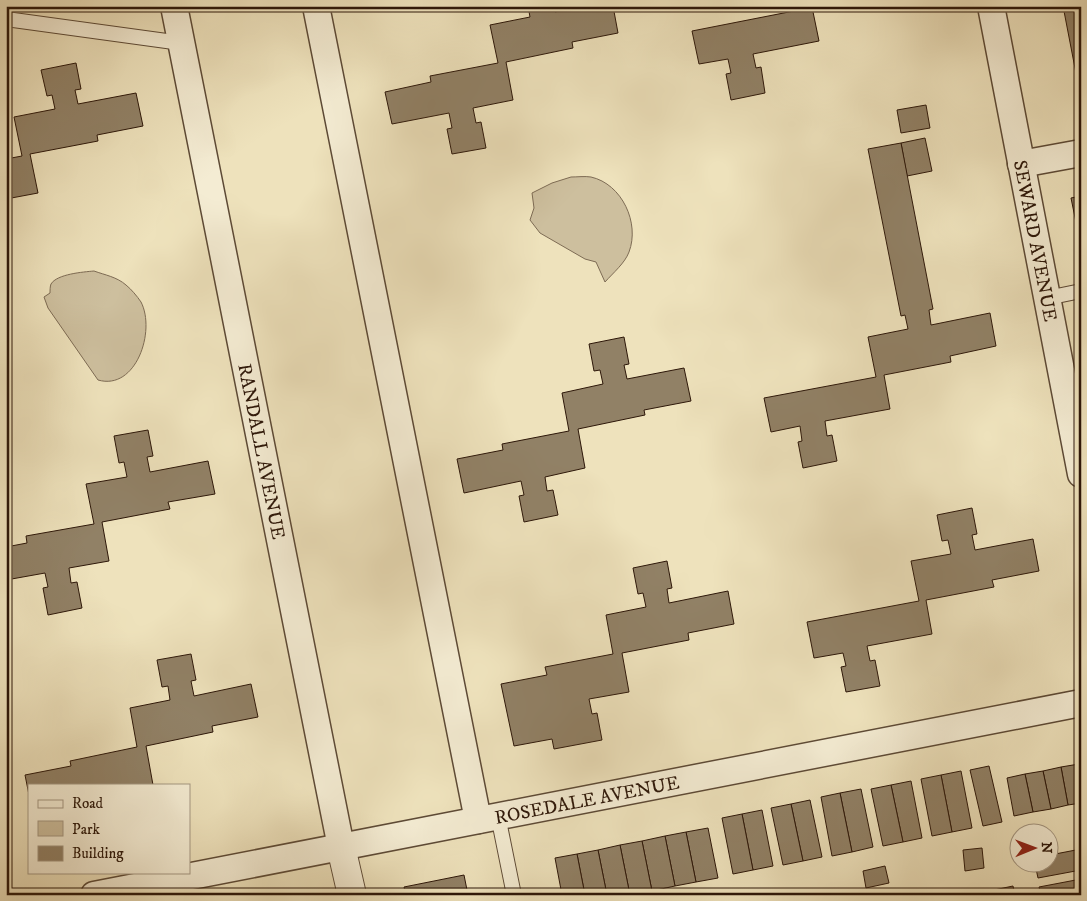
<svg xmlns="http://www.w3.org/2000/svg" width="1087" height="901" font-family="'IM FELL DW Pica',serif">
<style>
.green{fill:#cdbf9e;stroke:#7d6b54}
.building{fill:#918166;stroke:#2d1709}
.lines{fill:none;stroke-linecap:round;stroke-linejoin:round}
.service-casing{stroke:#5d4a36;stroke-width:16}
.minor-casing{stroke:#5d4a36;stroke-width:29}
.tertiary-casing{stroke:#5d4a36;stroke-width:30}
.service{stroke:#f4ecd3;stroke-width:14}
.minor{stroke:#f4ecd3;stroke-width:26}
.tertiary{stroke:#f4ecd3;stroke-width:28}
.labels{text-anchor:middle;stroke-width:4.5;stroke-linejoin:round;paint-order:stroke}
.street-label{font-size:19px;fill:#2d1709;stroke:#f4ecd3}
</style>
<rect width="100%" height="100%" fill="#eee2bc"/>
<filter id="stains"><feTurbulence type="fractalNoise" baseFrequency=".004" numOctaves="4"/><feColorMatrix values="0 0 0 0 .2 0 0 0 0 .09 0 0 0 0 .02 0 0 0 .5 -.17"/></filter>
<radialGradient id="worn" r=".72"><stop offset=".6" stop-color="#630" stop-opacity="0"/><stop offset="1" stop-color="#630" stop-opacity=".3"/></radialGradient>
<g class="green">
<path d="M571,177C577,177 585,176 591,177C622,184 640,223 629,252C625,263 613,273 605,282L596,262L585,259L540,233L530,220L534,208L532,193L552,183Z"/>
<path d="M94,271C105,275 117,277 126,285C131,289 137,296 141,302C156,331 136,391 98,380L48,308L44,297L50,293C50,291 50,286 51,284C57,274 83,272 94,271Z"/>
</g>
<g class="building">
<polygon points="528,6 554,6 555,12 583,6 613,6 618,33 572,42 573,48 506,62 513,100 473,108 476,123 481,122 486,148 452,154 447,129 452,128 449,113 392,124 385,92 431,82 430,76 498,63 490,25 530,17"/>
<polygon points="804,6 818,6 812,7 819,41 753,54 756,68 761,67 765,93 731,100 726,74 731,73 728,59 699,64 692,31 804,9"/>
<polygon points="1063,6 1081,6 1081,114 1076,89 1079,89"/>
<polygon points="76,63 81,89 75,90 78,104 136,93 143,126 97,135 98,141 30,154 38,193 6,199 6,159 22,156 14,117 55,109 52,95 47,96 41,70"/>
<polygon points="926,105 930,128 901,133 897,110"/>
<polygon points="925,138 932,171 907,176 901,143"/>
<polygon points="901,143 933,309 929,310 931,325 990,313 996,346 950,356 951,362 884,375 890,409 825,421 827,436 832,435 837,461 803,468 798,442 802,441 800,426 771,432 764,398 876,377 868,337 908,329 905,315 901,316 868,149"/>
<polygon points="1081,196 1081,241 1080,242 1071,198"/>
<polygon points="6,220 10,241 6,242"/>
<polygon points="624,337 629,364 624,365 627,379 684,368 691,401 644,410 645,415 578,429 585,468 545,477 547,491 553,490 558,515 524,522 519,496 524,495 521,481 464,493 457,459 503,450 502,444 569,431 562,393 603,384 600,370 594,371 589,344"/>
<polygon points="148,430 153,456 147,457 150,472 208,461 215,494 168,502 170,509 102,522 109,561 69,568 71,583 77,582 82,608 48,615 43,588 48,587 45,573 6,580 6,547 27,543 26,536 94,524 86,484 127,477 124,462 119,463 114,436"/>
<polygon points="972,508 977,534 972,535 975,550 1033,539 1039,571 992,580 994,587 926,600 932,634 867,646 870,661 875,660 880,686 846,692 841,667 846,666 843,653 814,658 807,622 919,601 911,561 951,554 948,540 942,541 937,515"/>
<polygon points="667,561 672,588 667,589 669,603 728,591 734,624 688,633 689,640 622,653 629,692 589,699 592,714 597,713 602,740 554,749 552,739 514,746 501,684 547,675 545,667 613,654 606,615 646,607 643,593 638,594 633,568"/>
<polygon points="191,654 196,680 191,681 194,696 251,684 258,717 212,726 213,732 146,746 153,785 29,785 29,795 25,775 71,766 70,761 137,747 130,708 170,700 168,686 162,687 157,660"/>
<polygon points="1079,764 1081,803 1068,805 1061,767"/>
<polygon points="989,766 1002,822 983,826 970,770"/>
<polygon points="1061,767 1068,805 1051,809 1043,771"/>
<polygon points="961,771 972,828 952,832 941,775"/>
<polygon points="1043,771 1051,809 1033,812 1025,774"/>
<polygon points="1025,774 1033,812 1014,816 1007,778"/>
<polygon points="941,775 952,832 932,836 921,779"/>
<polygon points="911,781 922,838 903,842 891,785"/>
<polygon points="891,785 903,842 883,846 871,789"/>
<polygon points="861,789 873,847 852,852 840,793"/>
<polygon points="840,793 852,852 832,856 821,797"/>
<polygon points="810,800 822,857 803,861 791,804"/>
<polygon points="791,804 803,861 783,865 771,808"/>
<polygon points="762,810 773,866 753,870 742,814"/>
<polygon points="742,814 753,870 733,874 722,818"/>
<polygon points="708,828 718,878 696,882 686,832"/>
<polygon points="686,832 696,882 675,886 665,836"/>
<polygon points="665,836 675,886 652,891 642,841"/>
<polygon points="642,841 652,891 630,895 620,845"/>
<polygon points="620,845 630,895 607,895 598,850"/>
<polygon points="982,848 984,868 965,871 963,850"/>
<polygon points="1081,849 1081,870 1038,878 1035,864 1050,864 1050,855"/>
<polygon points="598,850 607,895 585,895 577,854"/>
<polygon points="577,854 585,895 562,895 555,858"/>
<polygon points="885,866 889,883 866,888 863,871"/>
<polygon points="464,875 468,895 406,895 404,887"/>
<polygon points="1081,879 1081,895 1041,895 1039,887"/>
<polygon points="1013,886 1015,895 995,895 994,890"/>
</g>
<g class="lines">
<g class="service-casing">
<g id="service">
<polyline points="6,19 181,43"/>
<polyline points="1047,298 1081,291"/>
<polyline points="498,816 514,895"/>
</g>
</g>
<g class="minor-casing">
<g id="minor">
<path id="s1" d="M174,6L341,847"/>
<polyline points="316,6 478,820"/>
<path id="s2" d="M991,6L1081,474"/>
<polyline points="1021,164 1081,153"/>
<path id="s3" d="M94,895L1081,703"/>
</g>
</g>
<g class="tertiary-casing">
<polyline id="tertiary" points="341,847 352,895"/>
</g>
<use href="#service" class="service"/>
<use href="#minor" class="minor"/>
<use href="#tertiary" class="tertiary"/>
</g>
<g class="labels">
<g class="street-label">
<text dy="7" stroke="none"><textPath href="#s2" startOffset="239">SEWARD AVENUE</textPath></text>
<text dy="7" stroke="none"><textPath href="#s1" startOffset="454">RANDALL AVENUE</textPath></text>
<text dy="7" stroke="none"><textPath href="#s3" startOffset="502">ROSEDALE AVENUE</textPath></text>
</g>
</g>
<rect width="1087" height="901" fill="none" stroke="#eee2bc" stroke-width="25"/>
<rect x="8" y="8" width="1072" height="886" fill="none" stroke="#2d1709" stroke-width="2.5"/>
<rect x="12" y="12" width="1062" height="876" fill="none" stroke="#2d1709"/>
<rect x="28" y="784" width="162" height="90" fill="#f4ecd3" stroke="#a49782"/>
<rect x="38" y="800" width="25" height="8" fill="#f4ecd3" stroke="#a49782"/>
<text x="72" y="808" font-size="15" fill="#2d1709">Road</text>
<rect x="38" y="821" width="25" height="15" fill="#cdbf9e" stroke="#a49782"/>
<text x="72" y="834" font-size="15" fill="#2d1709">Park</text>
<rect x="38" y="846" width="25" height="15" fill="#918166" stroke="#a49782"/>
<text x="72" y="858" font-size="15" fill="#2d1709">Building</text>
<g transform="translate(1034 848) rotate(89)"><circle r="24" fill="#f4ecd3" stroke="#a49782"/>
<path d="M0-4L9 19L0 12L-9 19Z" fill="#8f2418"/>
<text y="-8" font-size="14" font-weight="bold" text-anchor="middle" fill="#2d1709">N</text>
</g>
<rect width="100%" height="100%" filter="url(#stains)"/>
<rect width="100%" height="100%" fill="url(#worn)"/>
</svg>
